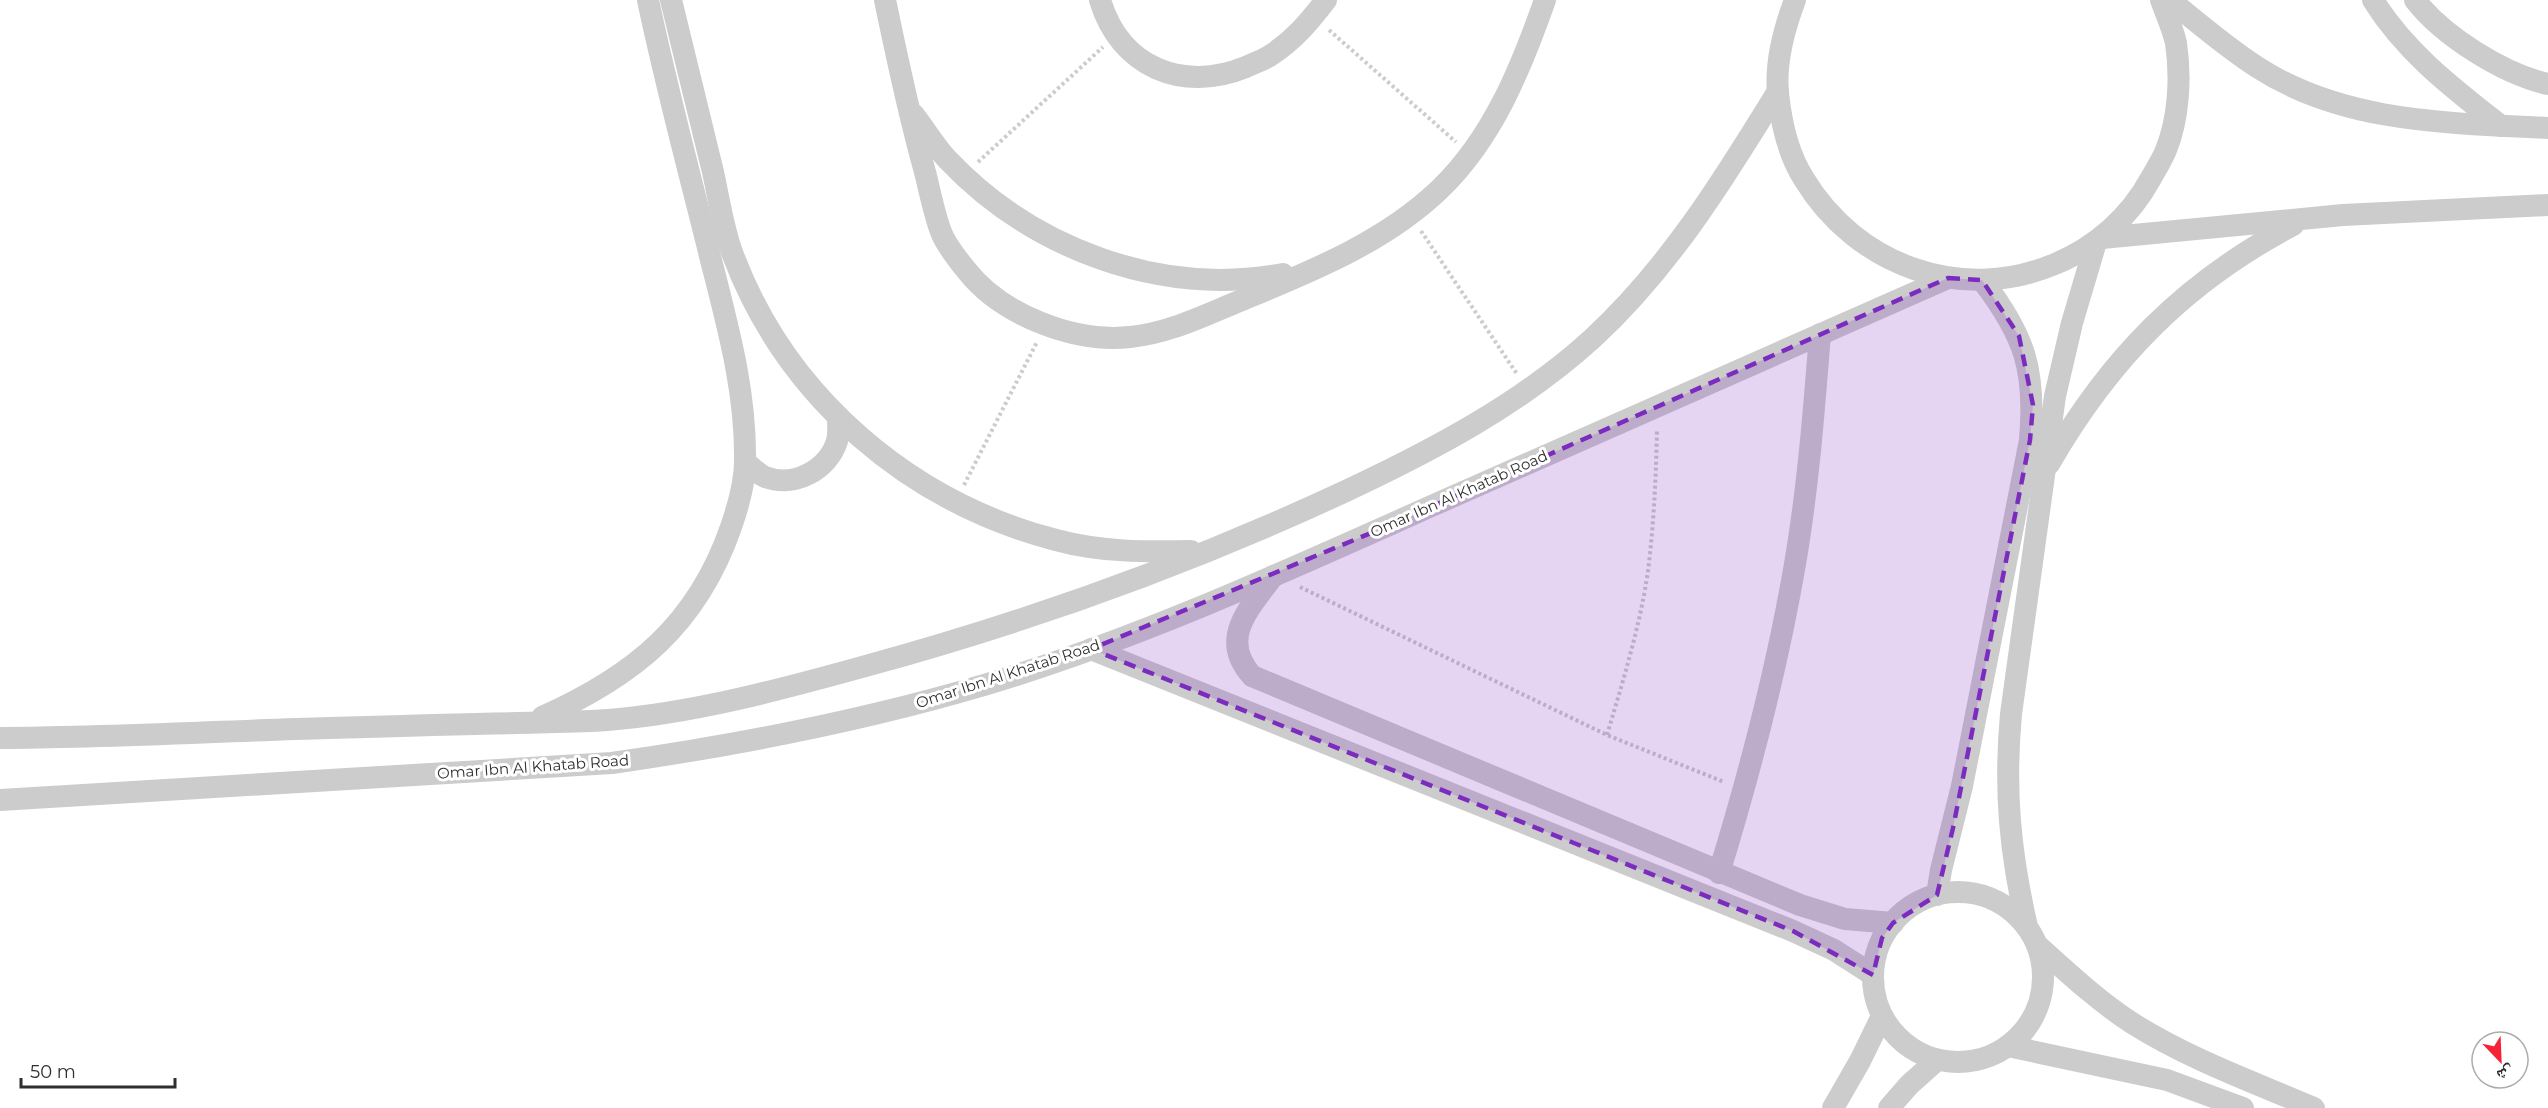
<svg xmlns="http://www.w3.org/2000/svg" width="2548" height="1108" font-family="Montserrat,'Noto Naskh Arabic',sans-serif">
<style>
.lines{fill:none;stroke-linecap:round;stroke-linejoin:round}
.path{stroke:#ccc;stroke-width:4;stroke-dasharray:3 3;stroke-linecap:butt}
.minor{stroke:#ccc;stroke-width:22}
.marked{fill:#7b2cbf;fill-opacity:0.2;stroke:#7b2cbf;stroke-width:4.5;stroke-dasharray:12 8;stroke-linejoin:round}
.labels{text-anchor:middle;stroke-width:6;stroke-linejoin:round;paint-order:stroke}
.street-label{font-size:15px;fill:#2f2f2f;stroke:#fff}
</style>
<rect width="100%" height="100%" fill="#fff"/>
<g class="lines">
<g class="path">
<polyline points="1329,30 1456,142"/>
<polyline points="978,162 1103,47"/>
<polyline points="1421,231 1517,374"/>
<polyline points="964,485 1037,342"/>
<polyline points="1300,587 1607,735 1724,782"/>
<path d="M1607,735C1623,681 1640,626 1648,571C1654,523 1656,477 1657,429"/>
</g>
<g class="minor">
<path d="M671,0C685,57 699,114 713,172C719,199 723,229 733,255C787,398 910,502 1056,540C1100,552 1146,552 1191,551"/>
<path d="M885,0C897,58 909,115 925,172C930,192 934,213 941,232C946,245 958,260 967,271C1002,315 1074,343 1130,337C1170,333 1205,315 1242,300C1312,271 1385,242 1440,189C1493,138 1521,68 1545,0"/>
<path d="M1100,0C1120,67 1182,93 1246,67C1254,63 1264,60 1271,55C1294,40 1309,22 1326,0"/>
<path d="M1795,0C1784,29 1775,61 1778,93C1781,122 1788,154 1804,179C1856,265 1961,304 2055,264C2096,247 2130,217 2151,178C2156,169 2162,160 2166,150C2179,118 2181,77 2176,43C2173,29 2166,14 2161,0"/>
<path d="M2170,0C2198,23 2226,47 2257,67C2343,123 2449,123 2548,128"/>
<path d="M2373,0C2405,52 2454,89 2501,126"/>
<path d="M2415,0C2443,36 2503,74 2548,84"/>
<path d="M914,115C925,129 935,146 947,159C1032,249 1161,297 1283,274"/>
<polyline points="2102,238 2343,215 2548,205"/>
<path d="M746,463C752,467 758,474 765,477C794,488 828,470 837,441C839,434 838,424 838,417"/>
<path d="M2049,464C2110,358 2185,282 2293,225"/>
<path d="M1273,576C1250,608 1218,638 1252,676L1800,905L1845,919L1893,923"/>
<polyline points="1091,649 1793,931 1834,950 1873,975"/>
<path d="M542,717C634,676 697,625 731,527C738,507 745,483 745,461C746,389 727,324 710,256C689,171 666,86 648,0"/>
<path d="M0,738C109,738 219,731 329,728C392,726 455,724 518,723C548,722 578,722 608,720C693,713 779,690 862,667C1028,622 1192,563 1348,490C1435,449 1522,403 1593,338C1669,268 1724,179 1778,91"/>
<path d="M0,800L612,763C738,745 862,721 984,685C1139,639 1288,570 1436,504C1606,428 1777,353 1948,278"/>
<path d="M1719,873C1750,772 1777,669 1795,564C1808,488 1814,411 1820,334"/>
<circle cx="1958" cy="977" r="85"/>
<path d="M1937,895L1941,870L1962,786L2030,440C2036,370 2025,336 1982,280"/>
<path d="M2027,927C2010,852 2004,791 2011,714L2055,396L2072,323L2096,242"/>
<path d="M2037,945C2067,972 2098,1001 2132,1023C2189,1059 2253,1082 2314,1108"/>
<polyline points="2008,1046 2167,1080 2243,1108"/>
<polyline points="1833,1108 1860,1061 1882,1016"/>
<polyline points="1889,1108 1909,1085 1937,1060"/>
</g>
</g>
<path class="marked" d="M1948,278L1982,280L2019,336L2033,405L2030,440L1953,828L1937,895L1893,923L1882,938L1873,975L1793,931L1091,649L1383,528Z"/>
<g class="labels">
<g class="street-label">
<text transform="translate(1459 494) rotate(-24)" y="5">Omar Ibn Al Khatab Road</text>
<text transform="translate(1008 674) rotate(-18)" y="5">Omar Ibn Al Khatab Road</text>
<text transform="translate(533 767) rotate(-4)" y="5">Omar Ibn Al Khatab Road</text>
</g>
</g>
<g transform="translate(2500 1060) rotate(157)"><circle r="28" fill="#ffffff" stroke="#acacac" stroke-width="1.5"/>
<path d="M0-4.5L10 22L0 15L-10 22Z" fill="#f62238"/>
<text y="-9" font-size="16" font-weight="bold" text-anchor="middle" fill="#2f2f2f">ش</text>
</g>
<path d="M21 1078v9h154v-9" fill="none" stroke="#2f2f2f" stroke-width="3"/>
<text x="30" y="1078" font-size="18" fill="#2f2f2f" stroke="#ffffff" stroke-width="4.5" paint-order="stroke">50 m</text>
</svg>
